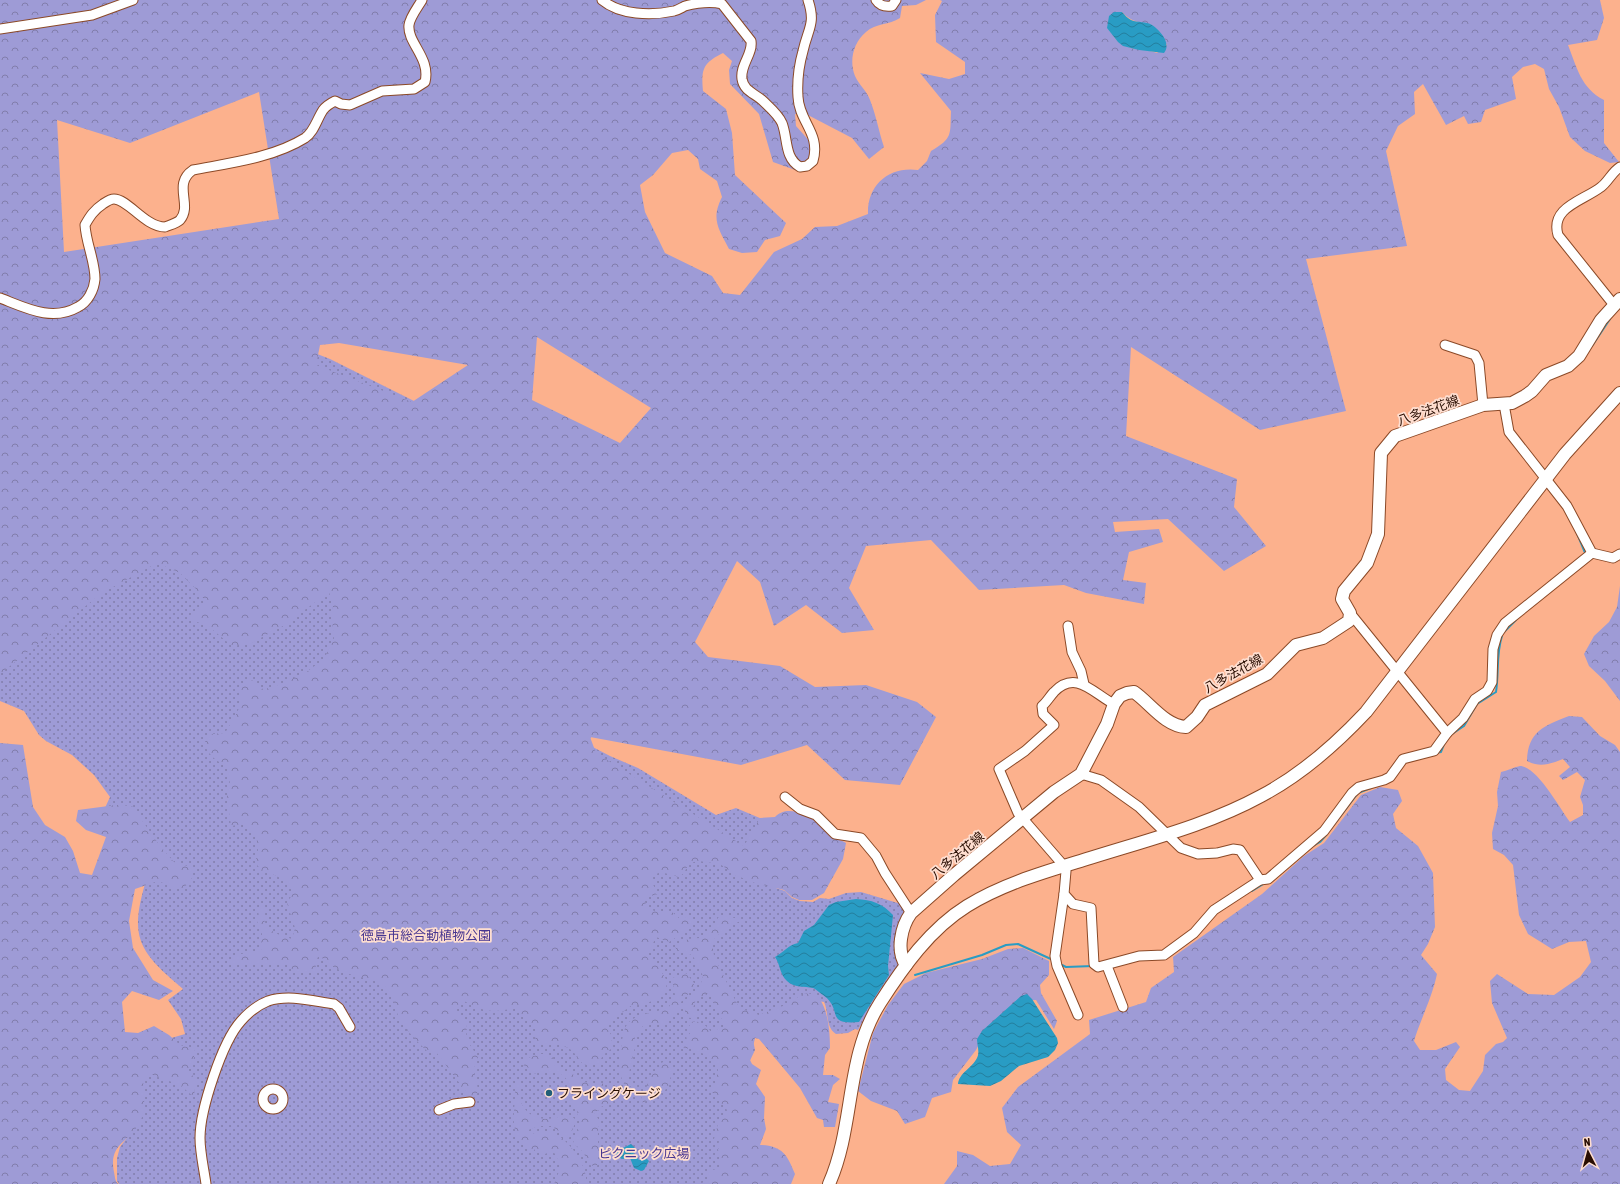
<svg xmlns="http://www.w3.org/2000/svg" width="1620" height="1184" font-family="'Asap Condensed','Noto Sans JP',sans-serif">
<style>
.green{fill:url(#green-dots)}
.forest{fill:url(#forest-crowns);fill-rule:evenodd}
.water{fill:url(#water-waves)}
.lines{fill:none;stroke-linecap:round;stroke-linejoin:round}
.stream{stroke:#299cc4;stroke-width:2}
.street-casing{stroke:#8b4927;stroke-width:11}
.secondary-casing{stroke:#8b4927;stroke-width:14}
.street{stroke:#fff;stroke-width:9}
.secondary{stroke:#fff;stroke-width:12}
.poi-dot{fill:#215e76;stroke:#feded0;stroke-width:1.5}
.labels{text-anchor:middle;stroke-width:3.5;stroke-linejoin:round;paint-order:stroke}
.street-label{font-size:13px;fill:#290e02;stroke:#feded0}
.park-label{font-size:13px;fill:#473691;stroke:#feded0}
.poi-label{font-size:13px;fill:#290e02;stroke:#feded0;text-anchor:start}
</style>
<defs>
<pattern id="green-dots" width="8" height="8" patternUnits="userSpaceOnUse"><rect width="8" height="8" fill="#9e9bd6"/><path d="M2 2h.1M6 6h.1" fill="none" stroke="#817dab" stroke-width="1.8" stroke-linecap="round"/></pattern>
<pattern id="forest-crowns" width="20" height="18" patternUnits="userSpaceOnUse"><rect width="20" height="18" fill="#9e9bd6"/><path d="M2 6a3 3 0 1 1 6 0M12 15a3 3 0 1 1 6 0" fill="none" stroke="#817dab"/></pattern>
<pattern id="water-waves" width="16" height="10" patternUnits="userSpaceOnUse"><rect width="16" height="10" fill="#299cc4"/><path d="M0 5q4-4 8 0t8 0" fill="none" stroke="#237e9d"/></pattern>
</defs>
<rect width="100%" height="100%" fill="#fcb18d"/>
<path class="green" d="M248,327L330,359L432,410L595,731L587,744L610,756L638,768L716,815L736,808L774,824L776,888L785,891L792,898L800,901L813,902L820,898L829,899L846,893L861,892L901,904L908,911L900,966L872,1005L858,1030L855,1029L848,1033L836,1034C825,1027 829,1012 824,1002L810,1000L752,1035L755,1050L747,1067L731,1184H119L117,1181V1158L120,1147L127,1138L133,1079L161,1041L185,1034L181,1019L168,1000L183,989C135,949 129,935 148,874L104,810L110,797L94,775L72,755L46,741L39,735L24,711L0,701V393Z"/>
<g class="forest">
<path d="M0,0H926L916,5L902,6L900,18C889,25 876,23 866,32C853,43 849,61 855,76C859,85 867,91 870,100C876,115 879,132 884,147L869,159L852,138L806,114H795L796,126L813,145L809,167L798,171L773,162L759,114L730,84L729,70L732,61L723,53C703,63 701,69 703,91L726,109L732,133L735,175L786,223L780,236L765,240L757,252L742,253L729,249C718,228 711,219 722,197L717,181L700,169L698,159L688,150L672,153L653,175L640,185L645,212L665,253L712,276L723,293L740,295L774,252L802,239L815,227L837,226L868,214C867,185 889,166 918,170L927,161L931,151C953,138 950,135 951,111L920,73L949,79L965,74V62L936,42L935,15L942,1L940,0H1600L1604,18L1597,40L1568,45C1577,68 1581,88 1604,100V143L1619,162L1610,163L1585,151L1570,137L1559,107L1549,89L1544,69L1535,64L1523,67L1512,77L1516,99L1485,110L1481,122L1468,124L1464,116L1446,125L1423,84L1414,92L1415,114L1398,126L1386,151L1407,246L1306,259L1346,411L1260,430L1131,347L1126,436L1237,479L1234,507L1266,546L1224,571L1168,519L1113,522L1115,532L1159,529L1163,542L1129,552L1123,580L1146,583L1144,604L1086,593L1064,585L979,590L931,540L866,546L849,588L874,630L842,633L806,605L774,626L760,582L737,561L695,642L708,657L780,666L815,687L866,685L917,702L936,717L900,785L845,780L807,745L741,765L590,737L596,753L744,846L760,818L775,817C786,805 805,813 817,822C823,826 826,833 832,837C837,840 842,840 846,843L843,859L824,893L812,900H799L792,897L784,890L755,883L735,875L720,864L699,861L689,863L684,873L679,877L661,872L649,877L658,894L643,898L648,909L658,912L671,911L681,920L687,916L693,921L689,929L669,942L656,937L647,956L648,959L658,966L667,981L666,989L655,1000L641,1005H632L612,1020L607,1029L612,1036L611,1049L603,1055L599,1063C576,1071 581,1053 566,1047C556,1043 546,1044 535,1045L536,1027L520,1013L518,1007C493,1014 484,1012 462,1000L455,1009L467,1023L466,1039L478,1057C468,1078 482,1080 476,1097H470L436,1052L427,1051C416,1040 404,1029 398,1015C393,1004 393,992 383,985C372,978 359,978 347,973C336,969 327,963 319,955L315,963L317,971C303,974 297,975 286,964C266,966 246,962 226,964C235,953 247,952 261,951L262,934L257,921L260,906L264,908C261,930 274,933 292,939L295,928L287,903L292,895L290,885L277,876L261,870L255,862C262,846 257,833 243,824L231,826L227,797L230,784L228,767C216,761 208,755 204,743L212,734L225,733C234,717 245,707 238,689L241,684L252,680L260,689L271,688L305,673L324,659L334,639L332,620L333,605L329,592L283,626L251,643L232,646L207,625L190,620L191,613L207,604L199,592L180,573L157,563L102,593L0,674ZM1122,12C1140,31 1152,14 1167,45L1157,53C1141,47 1124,52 1113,35ZM259,92L279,219L64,252L57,120L130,143ZM537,337L651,408L620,443L532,400ZM339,343L468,365L412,402L316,365L320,345Z"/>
<polygon points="1620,586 1620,701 1605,681 1589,666 1584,654 1594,636 1609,622 1617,607"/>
<path d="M1569,716L1582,717L1600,736L1615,745L1620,752V1184H944L957,1166V1151L973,1155L990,1166L1010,1164L1021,1145L1007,1132L1002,1108L1018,1087L1090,1034L1089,1020L1146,1002L1151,988L1174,972L1173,957L1262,894L1304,856L1324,843L1361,795L1380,787L1398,790L1402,801L1393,814L1396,828L1418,846L1433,873L1435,927L1428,944L1421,955L1437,974C1432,998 1421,1018 1414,1041L1420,1050H1436L1456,1042L1460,1047L1445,1069L1446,1080L1459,1090L1470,1091L1483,1071L1485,1055L1496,1044L1503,1042L1507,1038L1492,1003L1490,981L1497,974L1528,994L1554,995L1580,977L1591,962L1586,941L1569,942L1552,949L1528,934L1519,915L1513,865L1504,855L1493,849L1492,833L1498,806L1497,792L1501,772C1507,771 1514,767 1520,766C1537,766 1560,809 1570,822L1583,815V805L1580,797L1585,780L1577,772L1563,780L1559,776L1570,767L1563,759C1550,764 1540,768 1527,761C1528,731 1544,726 1569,716Z"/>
<path d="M0,743L23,745L33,807L45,825L65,837L73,851L80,873L92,875L106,837L86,830L76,821L78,810L116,805L132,806L160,846L174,862L191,867L192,880L181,890L158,881L135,889L129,921L133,948L153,980L173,991L159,1000L132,991L122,1002L125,1032L138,1033L154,1026L169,1035L180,1045L195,1049L193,1064L188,1070L196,1080L194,1097L180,1085L150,1074L143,1080C144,1093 146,1107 141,1120C131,1143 108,1142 114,1172C115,1177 115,1181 118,1184H0Z"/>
<path d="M720,915L744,920C730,924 721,931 712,942L714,956L739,1008L759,1015C770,1010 783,1007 794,1001C796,999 798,996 801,995C828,985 830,1032 830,1048L825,1055L823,1075H833L840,1079L833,1085L828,1102L839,1104L835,1127H824L823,1120L817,1118L800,1088L759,1039L755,1038L750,1060L752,1064L761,1070L756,1084L765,1097L764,1118L766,1129L760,1145C782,1146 787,1154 795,1174L791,1184H699L710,1180L708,1171L721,1168L718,1149L719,1140L714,1139L718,1124L725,1116L727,1110L711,1091L717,1083L715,1076L718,1074V1068C712,1060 706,1051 694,1052L692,1048L683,1049L687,1041L686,1035L690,1034L688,1028L692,1022C699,1020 707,1026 711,1032L725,1026L709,993L696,999L693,1008L696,1013L695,1017L690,1018L685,1016V1003L699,990L703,976L692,954L689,955L686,951L677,950L675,947L688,939L700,938L710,930Z"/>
<polygon points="1023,948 1049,961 1049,975 1040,985 1041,993 1057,1021 1054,1029 1036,1000 1023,1001 985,1033 976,1050 953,1080 951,1092 932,1098 925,1117 905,1124 897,1111 871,1101 858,1091 873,1033 888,1005 904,984 926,973 982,959 1008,949"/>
<path d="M686,973L694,983L693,989L681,1002V1010L663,1023L643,1026L635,1035V1047L628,1077L632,1086L627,1087C625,1085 623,1083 622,1080C619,1068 620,1030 629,1022C639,1013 657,1013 669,1007L675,995L672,978Z"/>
<path d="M539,1054H548L553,1058V1064L566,1072L569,1070C579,1082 588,1085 603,1083L604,1094L609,1103L601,1107L600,1110L594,1112L600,1122C595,1136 601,1151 597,1165L594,1166L590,1165L583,1152L573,1143L580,1124L577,1113L578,1110L568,1101C578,1078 555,1065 535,1074L527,1067L521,1064L520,1061Z"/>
<path d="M666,1061L672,1071L668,1088L643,1103L641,1098C647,1093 646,1086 649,1079C653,1072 658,1072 661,1063Z"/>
<path d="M517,1080L521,1083C513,1113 542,1128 567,1113L575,1119L574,1126L569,1138L551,1126H538L526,1131L529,1135C537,1132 543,1130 551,1132C567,1137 589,1166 586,1184H554L560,1169L556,1154L548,1151L546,1154L535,1149L533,1152C504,1135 517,1111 515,1083Z"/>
</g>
<g class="water">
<path d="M1114,12H1122C1125,15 1127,18 1131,20C1138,23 1146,21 1152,25C1160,30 1172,44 1164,53L1139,50L1123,46L1118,42L1107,28L1109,16Z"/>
<path d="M856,899C872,900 882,903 893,915L888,966L889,975L859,1022C824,1025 844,1010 823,995C820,993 816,989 813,988C804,986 794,988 787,981C780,975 780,964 775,957C784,952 788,945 798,943L804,931L814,925L829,905L836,902Z"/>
<path d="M1027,994L1032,999L1057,1038L1058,1043L1055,1050L1048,1057L1019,1066L1001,1081L990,1086L958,1084C959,1073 972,1068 977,1058C980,1052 977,1045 977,1039L982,1031L1021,996Z"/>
<polygon points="631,1144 635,1148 633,1156 636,1156 639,1160 647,1159 649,1161 644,1170 641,1171 634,1168 630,1158 623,1159 616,1157 617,1151"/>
</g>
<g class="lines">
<g class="stream">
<polyline points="1592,346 1610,319"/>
<polyline points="1576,531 1586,555"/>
<polyline points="1504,632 1516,620"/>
<path d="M1452,734L1464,726L1477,704L1496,692C1499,673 1496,654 1502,636"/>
<polyline points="1436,753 1441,752 1445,742"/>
<polyline points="1330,830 1358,793 1371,788"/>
<polyline points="1313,846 1320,842 1327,834"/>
<polyline points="1252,891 1265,883"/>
<polyline points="1060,964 1066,967 1093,966"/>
<polyline points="915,975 982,955 1006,945 1018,944 1053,960"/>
</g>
<g class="street-casing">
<g id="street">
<path d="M602,0C620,15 651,16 674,11C678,10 681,8 685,6C697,3 710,1 722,4L751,41C753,54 740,65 742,79C744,91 754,93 762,100C769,107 778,114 782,123C788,138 784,158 800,167L807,166L813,161C821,133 799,122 798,97C797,82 799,65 803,51C808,28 816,24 808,0"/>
<path d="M876,0C880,6 885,7 892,6L896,0"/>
<polyline points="0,29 92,15 133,0"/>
<path d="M0,298C26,308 52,322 78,307C88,302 94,290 95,279C95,261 86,243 85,225C90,216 94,210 103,204C106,202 110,199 114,199C128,199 145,227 165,227C170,225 177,223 180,220C193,205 172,184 193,170C229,163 273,158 305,138C314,132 317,119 323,110C326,106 331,103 335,101L341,104L350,105L382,91L414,89L425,82C431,58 407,43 409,25C410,17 418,7 422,0"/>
<path d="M1614,305L1558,235C1550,207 1583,201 1601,187C1608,182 1612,172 1620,167"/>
<polyline points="1445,345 1475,355 1479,363 1483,405"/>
<polyline points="1504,404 1509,432 1567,506 1592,553 1613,558 1620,554"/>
<polyline points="1068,626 1072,652 1081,671 1084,684"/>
<path d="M1114,704C1094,694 1076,669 1054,692C1050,696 1047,702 1042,706L1043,714L1054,725L1025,751L999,769L1018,813L1064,866L1066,871L1064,894L1073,904L1091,908L1094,964L1098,967L1139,956L1164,955L1194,933L1214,910L1260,880"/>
<polyline points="1447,733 1463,718 1475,699 1487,691 1492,682 1493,649 1497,635 1505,623 1592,553"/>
<polyline points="1081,774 1101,780 1139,807 1181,848 1198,854 1217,853 1233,849 1240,850 1260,880 1268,879 1324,831 1352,793 1359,787 1384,780 1390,777 1403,759 1434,751 1447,733 1350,613"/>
<polyline points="785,797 800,809 816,815 835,834 861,838 876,856 885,873 911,913"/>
<polyline points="1064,894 1055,956 1057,966 1078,1015"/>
<polyline points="1107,966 1123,1007"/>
<circle cx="273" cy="1099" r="10"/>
<polyline points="439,1110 454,1104 470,1102"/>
<path d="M206,1184C204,1169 200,1153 200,1138C200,1110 222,1042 241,1021C248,1013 258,1005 268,1001C289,994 313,1001 334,1004L339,1008L350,1027"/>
</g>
</g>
<g class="secondary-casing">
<g id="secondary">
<path d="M906,965C896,951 901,927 911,913L954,875L1054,792L1081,774L1107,724L1114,704L1120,696L1127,693L1134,692C1150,703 1165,726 1186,727L1197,717L1205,705L1267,674L1296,645L1323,638L1349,621L1350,613L1342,599L1344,591L1367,563L1378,534L1381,453L1395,436L1483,405L1512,403L1525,396L1532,391L1546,375L1568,366L1579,356L1601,320L1620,299"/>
<path d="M829,1184C855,1126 845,1058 880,1003C903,967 930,929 967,906C1004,883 1048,871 1090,858C1147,840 1208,825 1261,796C1301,775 1335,745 1366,712L1565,454L1620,393"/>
</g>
</g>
<use href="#street" class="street"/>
<use href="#secondary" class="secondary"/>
</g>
<circle class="poi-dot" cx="549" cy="1093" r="4"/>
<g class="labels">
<g class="street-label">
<text transform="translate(1428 410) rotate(-20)" y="5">八多法花線</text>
<text transform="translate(1233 673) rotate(-29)" y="5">八多法花線</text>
<text transform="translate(957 855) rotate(-40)" y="5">八多法花線</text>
</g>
<g class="park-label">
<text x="426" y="940">徳島市総合動植物公園</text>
<text x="644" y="1158">ピクニック広場</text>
</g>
<g class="poi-label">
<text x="557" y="1098">フライングケージ</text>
</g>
</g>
<g transform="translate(1588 1152) rotate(354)" stroke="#feded0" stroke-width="3" paint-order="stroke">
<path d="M0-3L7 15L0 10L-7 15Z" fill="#290e02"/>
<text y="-6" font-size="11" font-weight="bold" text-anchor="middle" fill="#290e02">N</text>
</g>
</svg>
